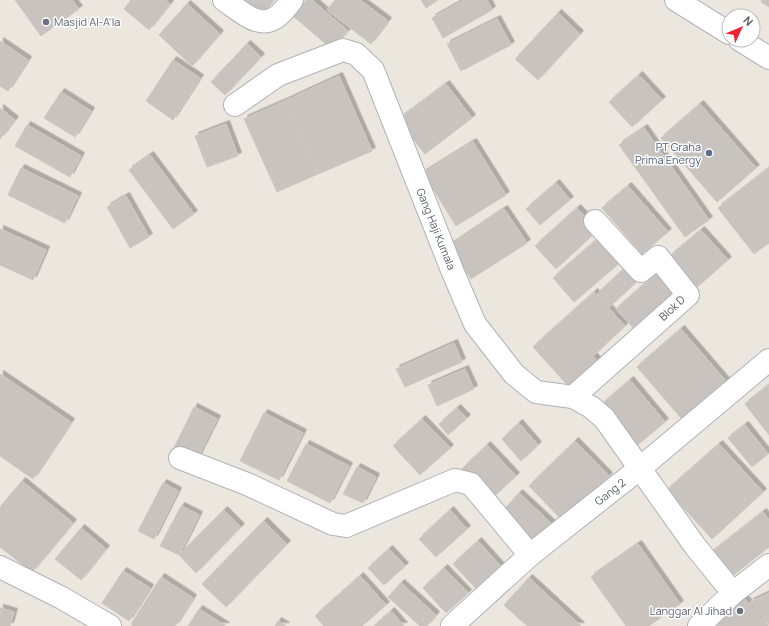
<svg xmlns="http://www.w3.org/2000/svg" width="769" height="626" font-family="Manrope,sans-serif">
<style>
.building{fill:#c8c3be;stroke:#d0c7bd;filter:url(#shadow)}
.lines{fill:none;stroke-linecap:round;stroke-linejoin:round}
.minor-casing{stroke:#b0b3b7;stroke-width:24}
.minor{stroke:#fff;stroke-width:22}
.worship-dot{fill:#6b7280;stroke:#fff;stroke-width:1.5}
.service-dot{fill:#5c6f8a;stroke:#fff;stroke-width:1.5}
.labels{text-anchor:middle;stroke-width:3;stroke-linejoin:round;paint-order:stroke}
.worship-label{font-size:11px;fill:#5b616d;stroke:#fff;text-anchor:start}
.service-label{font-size:11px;fill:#4e5e75;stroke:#fff;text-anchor:end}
.street-label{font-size:11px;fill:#585d60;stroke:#fff}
</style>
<defs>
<filter id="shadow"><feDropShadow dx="3.5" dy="-3.5" stdDeviation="0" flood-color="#0004"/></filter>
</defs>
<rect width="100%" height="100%" fill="#ebe6de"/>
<g class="building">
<polygon points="15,0 72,0 79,9 41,36"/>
<polygon points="131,0 165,0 170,4 149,30 124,9"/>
<polygon points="244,0 273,0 262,14"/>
<polygon points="306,0 312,0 348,31 332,49 293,16"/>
<polygon points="335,0 360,0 388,21 371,44 327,10"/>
<polygon points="421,0 438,0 426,8"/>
<polygon points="464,0 487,0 492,10 443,38 432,18"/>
<polygon points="762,0 769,0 769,7 761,2"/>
<polygon points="187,4 220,34 192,66 159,35"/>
<polygon points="558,13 580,34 538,80 515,59"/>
<polygon points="497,19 511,45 461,71 447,44"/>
<polygon points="0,41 28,60 8,91 0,86"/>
<polygon points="247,44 261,57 225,95 211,82"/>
<polygon points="173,60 200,78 173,120 146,101"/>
<polygon points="639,75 662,100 632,127 609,102"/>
<polygon points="339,76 372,151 318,174 285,101"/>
<polygon points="446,84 472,118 425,154 398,120"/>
<polygon points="61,92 91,111 75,137 44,118"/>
<polygon points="285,101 318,174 277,192 244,119"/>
<polygon points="700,104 756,168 717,202 661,138"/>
<polygon points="0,108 15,120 0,139"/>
<polygon points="226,124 238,156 207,167 195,136"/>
<polygon points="27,125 81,156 70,177 15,146"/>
<polygon points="644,128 709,220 685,237 619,145"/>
<polygon points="473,142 506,195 456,226 423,173"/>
<polygon points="150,155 194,214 173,229 129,170"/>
<polygon points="21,168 78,196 65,223 8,195"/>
<polygon points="769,168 769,243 754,254 718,208"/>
<polygon points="556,183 570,200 540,225 526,209"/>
<polygon points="628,186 668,232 642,254 602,208"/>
<polygon points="126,196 149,237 130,248 107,207"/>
<polygon points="577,208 598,230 556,269 535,246"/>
<polygon points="504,209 527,243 471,279 449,246"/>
<polygon points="0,229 46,250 33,280 0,265"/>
<polygon points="701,230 728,260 696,288 669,257"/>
<polygon points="601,236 623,260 574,302 553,278"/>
<polygon points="628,265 641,278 609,307 597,294"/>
<polygon points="656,274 677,297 637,332 616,309"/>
<polygon points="594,292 625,326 593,356 599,362 570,388 533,347"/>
<polygon points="681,329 731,387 687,425 637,367"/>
<polygon points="454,343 462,362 405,387 396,369"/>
<polygon points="465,369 474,389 437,406 428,385"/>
<polygon points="0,374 71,422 33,479 0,456"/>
<polygon points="630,380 665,422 634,448 599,407"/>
<polygon points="769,385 769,435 745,404"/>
<polygon points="194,407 217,419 195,463 172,452"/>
<polygon points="457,408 467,418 448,435 439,424"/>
<polygon points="264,413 303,433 279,480 240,461"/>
<polygon points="422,419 450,448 420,475 393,446"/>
<polygon points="519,423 538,445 521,461 502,439"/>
<polygon points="745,425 768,454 752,467 728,438"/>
<polygon points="575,441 609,476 563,521 529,486"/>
<polygon points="306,444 349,466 330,503 287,481"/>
<polygon points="719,444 763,492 712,539 667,490"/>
<polygon points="487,445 516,476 490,500 462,469"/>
<polygon points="357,467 376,477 363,503 343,494"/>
<polygon points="22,481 73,523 32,572 0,547 0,507"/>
<polygon points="163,483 178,491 154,539 138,531"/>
<polygon points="519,493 552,524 534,544 501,513"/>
<polygon points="181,506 199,515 179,555 160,546"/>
<polygon points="224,510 241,527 196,573 179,555"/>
<polygon points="450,510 467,529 436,557 419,539"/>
<polygon points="763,512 769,520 769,547 726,581 706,557"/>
<polygon points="264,521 287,544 226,607 202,584"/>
<polygon points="81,528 106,549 81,580 55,559"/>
<polygon points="478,541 505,571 480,593 453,564"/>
<polygon points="638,544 680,604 649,626 626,626 591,577"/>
<polygon points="389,549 405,566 384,585 368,568"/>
<polygon points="444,568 468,593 446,613 423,588"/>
<polygon points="123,571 150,588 129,621 102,603"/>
<polygon points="360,576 386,605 362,626 324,626 315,616"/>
<polygon points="161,577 193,598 175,626 133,626 131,624"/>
<polygon points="529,578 581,626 527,626 504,605"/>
<polygon points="401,583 436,615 427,626 420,626 388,597"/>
<polygon points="769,593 769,624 750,602"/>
<polygon points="742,596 769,626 707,626"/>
<polygon points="0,608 14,612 10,626 0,626"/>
<polygon points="199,609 226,626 188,626"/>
<polygon points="391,611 404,626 374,626"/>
<polygon points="278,621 286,626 275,626"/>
</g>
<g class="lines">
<g class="minor-casing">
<g id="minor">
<path d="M224,0C241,11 260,32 279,15C284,11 288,5 292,0"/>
<polyline points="676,0 729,33"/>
<polyline points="740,40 769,58"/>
<polyline points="235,105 278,75 343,50 356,54 373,70 452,270 475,324 514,374 536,392 573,397 591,407 604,418 695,546 733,593"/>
<polyline points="573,397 688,295 658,257 641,271 595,221"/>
<polyline points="180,458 247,484 333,524 346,526 455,480 471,484 530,555"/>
<polyline points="0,567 62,598 110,626"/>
<polyline points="452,626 530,555 639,469 769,360"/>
<polyline points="699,626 733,593 769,565"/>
</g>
</g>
<use href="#minor" class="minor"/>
</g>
<g class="worship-dot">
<circle cx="46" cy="22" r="4"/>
<circle cx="740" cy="611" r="4"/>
</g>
<circle class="service-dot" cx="709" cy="153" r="4"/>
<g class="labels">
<g class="worship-label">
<text x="54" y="26">Masjid Al-A'la</text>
<text x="732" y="615" text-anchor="end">Langgar Al Jihad</text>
</g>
<g class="service-label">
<text x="701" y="151">PT Graha<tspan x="701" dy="13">Prima Energy</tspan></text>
</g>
<g class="street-label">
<text transform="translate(436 229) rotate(68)" y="4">Gang Haji Kumala</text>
<text transform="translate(672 308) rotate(-43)" y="4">Blok D</text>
<text transform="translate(610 492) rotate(-38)" y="4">Gang 2</text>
</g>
</g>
<g transform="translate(741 28) rotate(46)"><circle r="19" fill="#ffffff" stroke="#bcbebf"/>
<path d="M0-3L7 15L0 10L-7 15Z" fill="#ea2536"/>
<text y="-6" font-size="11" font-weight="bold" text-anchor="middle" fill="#585d60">N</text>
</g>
</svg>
